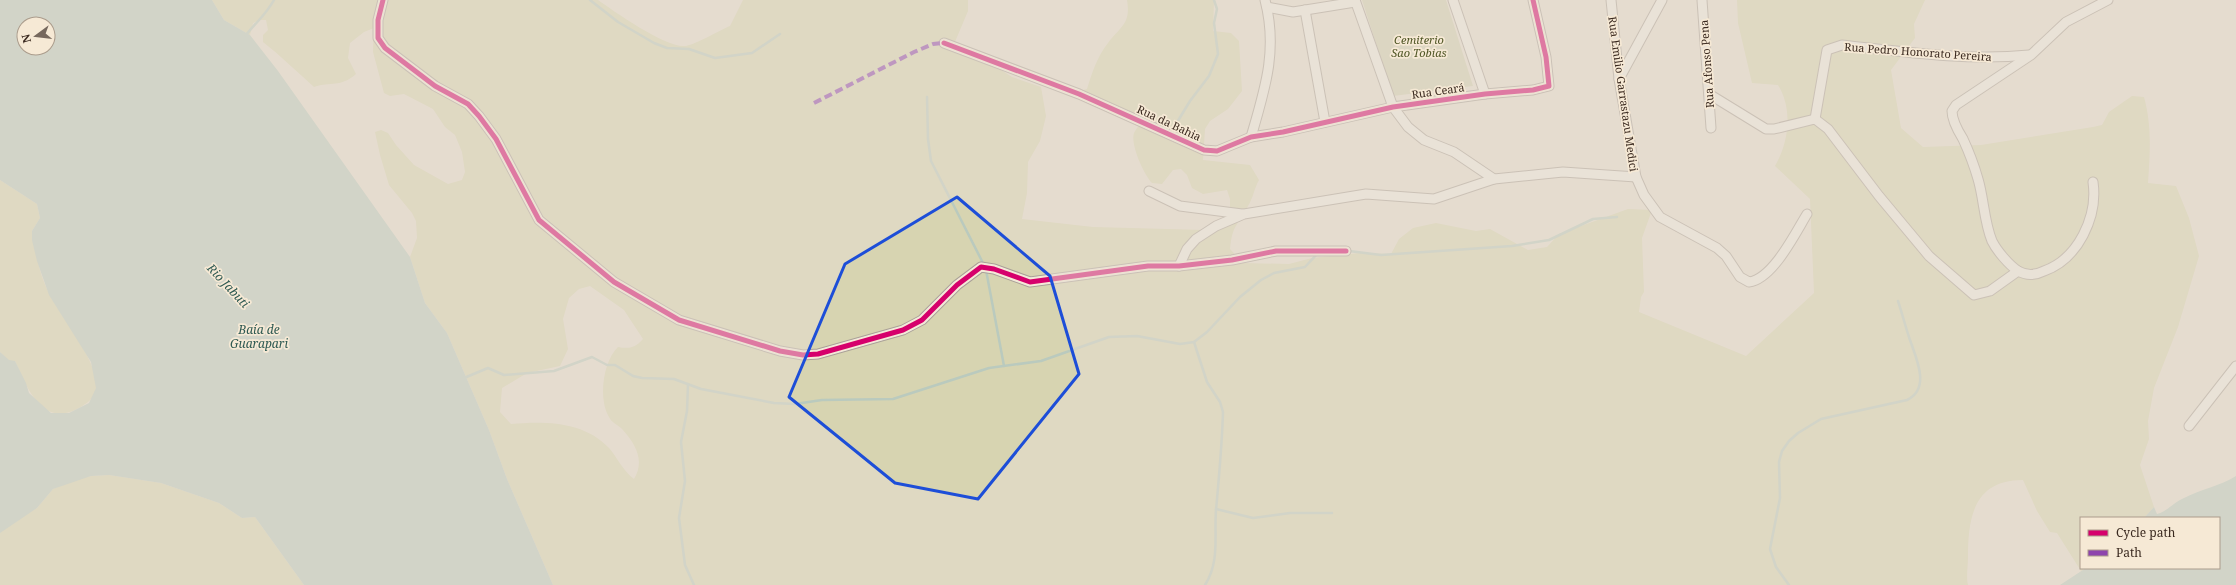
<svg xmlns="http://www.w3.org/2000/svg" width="2236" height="585" font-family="'Noto Serif',serif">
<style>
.green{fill:#d7d4b1;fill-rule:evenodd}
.cemetery{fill:#d1ceb1}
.water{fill:#bacabe;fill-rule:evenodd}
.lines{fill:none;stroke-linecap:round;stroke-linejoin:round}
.stream{stroke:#bacabe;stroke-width:2.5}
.street-casing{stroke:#aba197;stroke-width:11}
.street{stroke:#ede8e0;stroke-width:9}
.quiet{stroke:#8e44ad;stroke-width:4;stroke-dasharray:8 4;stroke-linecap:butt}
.cycleway-casing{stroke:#f6e9d5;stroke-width:8}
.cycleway{stroke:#d6006c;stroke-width:5}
.marked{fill:none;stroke:#1d4ed8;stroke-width:3;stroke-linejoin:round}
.labels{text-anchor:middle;stroke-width:3.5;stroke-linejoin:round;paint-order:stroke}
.park-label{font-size:11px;font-style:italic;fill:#4f5625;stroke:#f6e9d5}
.street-label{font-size:11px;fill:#3a291f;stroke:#f6e9d5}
.water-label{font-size:12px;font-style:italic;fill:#2e5952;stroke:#f6e9d5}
</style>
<rect width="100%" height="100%" fill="#e5dccf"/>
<g class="green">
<path d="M212,0H598C615,12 666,48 685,46C695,45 720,30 730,26L743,0H968V11L952,49L981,62L984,59L1012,77L1041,87L1046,116L1040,141L1028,162L1027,193L1022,219L1093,227L1205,230L1238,219L1230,213V199L1227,190L1203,194L1192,188L1187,175L1181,169L1173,170L1162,184L1152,183C1144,175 1130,144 1134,133C1136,129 1139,125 1142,122L1077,92L1087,89C1092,73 1097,57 1108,43C1121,26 1131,24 1127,0H1214L1213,31L1231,33L1239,41L1242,91L1228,109L1210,121L1205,129L1203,160L1250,165L1259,180C1254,189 1253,198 1248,206C1238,225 1232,225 1230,249L1243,263L1289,264L1312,258L1359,253L1391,254L1399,239L1413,228L1436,223L1476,231L1490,229L1528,250L1547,247L1559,234L1628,209L1652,210L1642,238L1644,292L1641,297L1639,312L1746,356L1814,293L1810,199L1775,166C1789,142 1793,109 1778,85L1752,83L1738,23L1737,0H1925L1914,24L1915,38L1891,70L1901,128L1923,147L1981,145L2093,127L2102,125L2109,112L2132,96L2144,97C2152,126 2150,153 2148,183L2176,186L2189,218L2199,256L2178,327L2154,388L2148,421L2149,439L2140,465L2154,507L2144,518H2081V568H2086L2081,571L2057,533L2050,532L2037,511L2023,480C1974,480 1968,517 1968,557C1968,566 1966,577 1968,585H553L507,479L489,430L447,333L425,303L410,257L417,238L416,221L412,213L389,185L380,155L375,132L381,130L388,133L396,145L414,165L448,184L462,180L465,172L462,152L455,135L445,127L433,109L404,94L390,96L384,93L373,52L374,28L364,32L350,43L348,58L356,74C340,88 331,81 314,87C297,72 281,56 263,42V35L268,30L266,20H260L253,23L250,35L224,20ZM590,286L624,310L643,339C635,348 629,349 618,347C603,361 598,399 609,417C611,422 618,425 622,429C636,444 645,461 634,479C623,471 617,457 609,448C584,421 544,421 511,424L500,412L502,388L527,373L560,366L568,349L563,319L569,298L579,289Z"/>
<path d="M0,180L37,204L40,218L32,231C36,253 39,275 50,295C61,317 101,365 96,389C94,399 87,403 79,408C42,429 27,387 15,361H9L0,352Z"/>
<polygon points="109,475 161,483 219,503 242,518 255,517 304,585 0,585 0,533 2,529 37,508 53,489 75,480 91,476"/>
</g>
<polygon class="cemetery" points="1362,0 1446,0 1473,86 1393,96"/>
<g class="water">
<path d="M0,0H212L224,20L250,35L278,71L410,257L425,303L447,333L489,430L507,479L553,585H304L255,517L242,518L219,503L161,483L109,475L91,476L53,489L37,508L0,533V352L9,360L15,361L26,383L29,393L51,413H69L89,403L96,388L91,362L49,295L37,261L32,240V231L40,218L37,204L0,180ZM24,24H48V48H24Z"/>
<path d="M2236,476V585H2060L2086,568H2219V518H2144L2154,507L2157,514C2168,511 2174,502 2184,498C2201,489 2220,486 2236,476Z"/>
</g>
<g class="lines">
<g class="stream">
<polyline points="590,0 618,22 654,43 667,48 689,49 715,58 752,53 780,34"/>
<path d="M246,35C257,21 265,16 274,0"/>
<polyline points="927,97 928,139 931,161 984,265"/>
<polyline points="1173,129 1190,101 1209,76 1218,54 1214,23 1217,9 1214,0"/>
<polyline points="1349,251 1381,255 1512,246 1549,240 1593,219 1617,217"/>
<polyline points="986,270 1004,366"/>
<path d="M1194,342L1207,382L1220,402L1223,412C1222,445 1219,478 1216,510C1214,537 1220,561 1205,585"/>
<polyline points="464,378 488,368 504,375 554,371 592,357 607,365 615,365 633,376 642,378 674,379 701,389 774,403 795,404 822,400 893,399 989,368 1041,361 1109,337 1137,336 1180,344 1194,342 1207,332 1240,297 1261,280 1274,273 1305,267 1318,253"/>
<polyline points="688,384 687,411 681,442 685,481 679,518 685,565 694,585"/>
<polyline points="1216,509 1253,518 1290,513 1332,513"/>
<path d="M1789,585L1776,567L1770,549L1780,498L1779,462L1782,451L1789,441L1798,433L1821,419L1907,400C1932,388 1915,356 1909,337C1905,325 1902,313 1898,301"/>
</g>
<g class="street-casing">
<g id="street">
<polyline points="383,0 378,20 378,38 385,48 435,86 468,104 479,116 496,139 539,220 614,282 679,320 780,351 803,355 818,354 903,330 922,320 957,285 981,267 994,269 1030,282 1148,266 1179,266 1232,260 1276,251 1346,251"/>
<polyline points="1355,0 1393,107 1408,127 1424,140 1454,152 1494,179"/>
<polyline points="1453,0 1485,94"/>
<path d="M1611,0L1619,79L1636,177L1644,195L1660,217L1717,248L1726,256L1740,277L1749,282C1773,279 1796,232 1807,214"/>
<polyline points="1702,0 1711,128"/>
<polyline points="1267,7 1293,12 1355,2"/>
<polyline points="1305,10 1325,122"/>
<polyline points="944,43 1079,94 1204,150 1217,151 1251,137 1283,132 1393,107 1485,94 1533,90 1549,86 1546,57 1533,0"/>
<polyline points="1619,79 1662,0"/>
<polyline points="1709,94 1766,129 1774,129 1815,119 1828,129 1879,196 1929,256 1974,295 1990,291 2018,271"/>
<path d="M1815,119L1827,50L1842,45C1905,52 1966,61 2029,55"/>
<path d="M1251,137C1265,89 1278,50 1265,0"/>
<path d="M2093,182C2098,217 2078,259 2044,271C2036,275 2027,276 2018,271C2009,265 1997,251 1992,241C1984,222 1984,199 1978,179C1974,165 1969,152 1963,139C1958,131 1952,121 1952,111L1956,105L2031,55L2066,22L2108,0"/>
<polyline points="1149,191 1180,206 1242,214"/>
<polyline points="1179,266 1187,249 1196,239 1216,226 1244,214 1366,194 1434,199 1494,179 1563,172 1636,177"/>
<polyline points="2189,426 2236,366"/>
</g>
</g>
<use href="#street" class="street"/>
<polyline class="quiet" points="814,103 914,52 933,44 944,43"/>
<g class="cycleway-casing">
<g id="cycleway">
<polyline points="383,0 378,20 378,38 385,48 435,86 468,104 479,116 496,139 539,220 614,282 679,320 780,351 803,355 818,354 903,330 922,320 957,285 981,267 994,269 1030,282 1148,266 1179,266 1232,260 1276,251 1346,251"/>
<polyline points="944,43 1079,94 1204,150 1217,151 1251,137 1283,132 1393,107 1485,94 1533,90 1549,86 1546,57 1533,0"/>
</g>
</g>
<use href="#cycleway" class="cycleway"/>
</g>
<path d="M0 0H2236V585H0ZM957,197L1050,276L1079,374L978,499L895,483L789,397L845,264Z" fill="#e5dccf" fill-opacity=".55" fill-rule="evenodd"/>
<path class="marked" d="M957,197L1050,276L1079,374L978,499L895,483L789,397L845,264Z"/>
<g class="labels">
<g class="park-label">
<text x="1419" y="44">Cemiterio<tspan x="1419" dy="13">Sao Tobias</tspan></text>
</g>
<g class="street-label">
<text transform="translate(1918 52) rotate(4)" y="4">Rua Pedro Honorato Pereira</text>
<text transform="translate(1707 64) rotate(-94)" y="4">Rua Afonso Pena</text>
<text transform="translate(1438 91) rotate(-8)" y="4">Rua Ceará</text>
<text transform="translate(1623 94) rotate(82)" y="4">Rua Emilio Garrastazu Medici</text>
<text transform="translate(1169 123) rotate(25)" y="4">Rua da Bahia</text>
</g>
<g class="water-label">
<text transform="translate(228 286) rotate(47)" y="4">Rio Jabuti</text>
<text x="259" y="334">Baía de<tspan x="259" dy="14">Guarapari</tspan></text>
</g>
</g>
<rect x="2080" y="517" width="140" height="52" fill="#f6e9d5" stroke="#ab9c8c"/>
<rect x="2088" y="530" width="20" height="6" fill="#d6006c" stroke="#ab9c8c"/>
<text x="2116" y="537" font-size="12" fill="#3a291f">Cycle path</text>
<rect x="2088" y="550" width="20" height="6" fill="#8e44ad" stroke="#ab9c8c"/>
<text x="2116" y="557" font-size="12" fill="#3a291f">Path</text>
<g transform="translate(36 36) rotate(255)"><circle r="19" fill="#f6e9d5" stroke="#ab9c8c"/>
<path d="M0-3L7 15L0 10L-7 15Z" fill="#76685d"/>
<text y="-6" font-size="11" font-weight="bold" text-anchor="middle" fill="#3a291f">N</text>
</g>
</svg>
